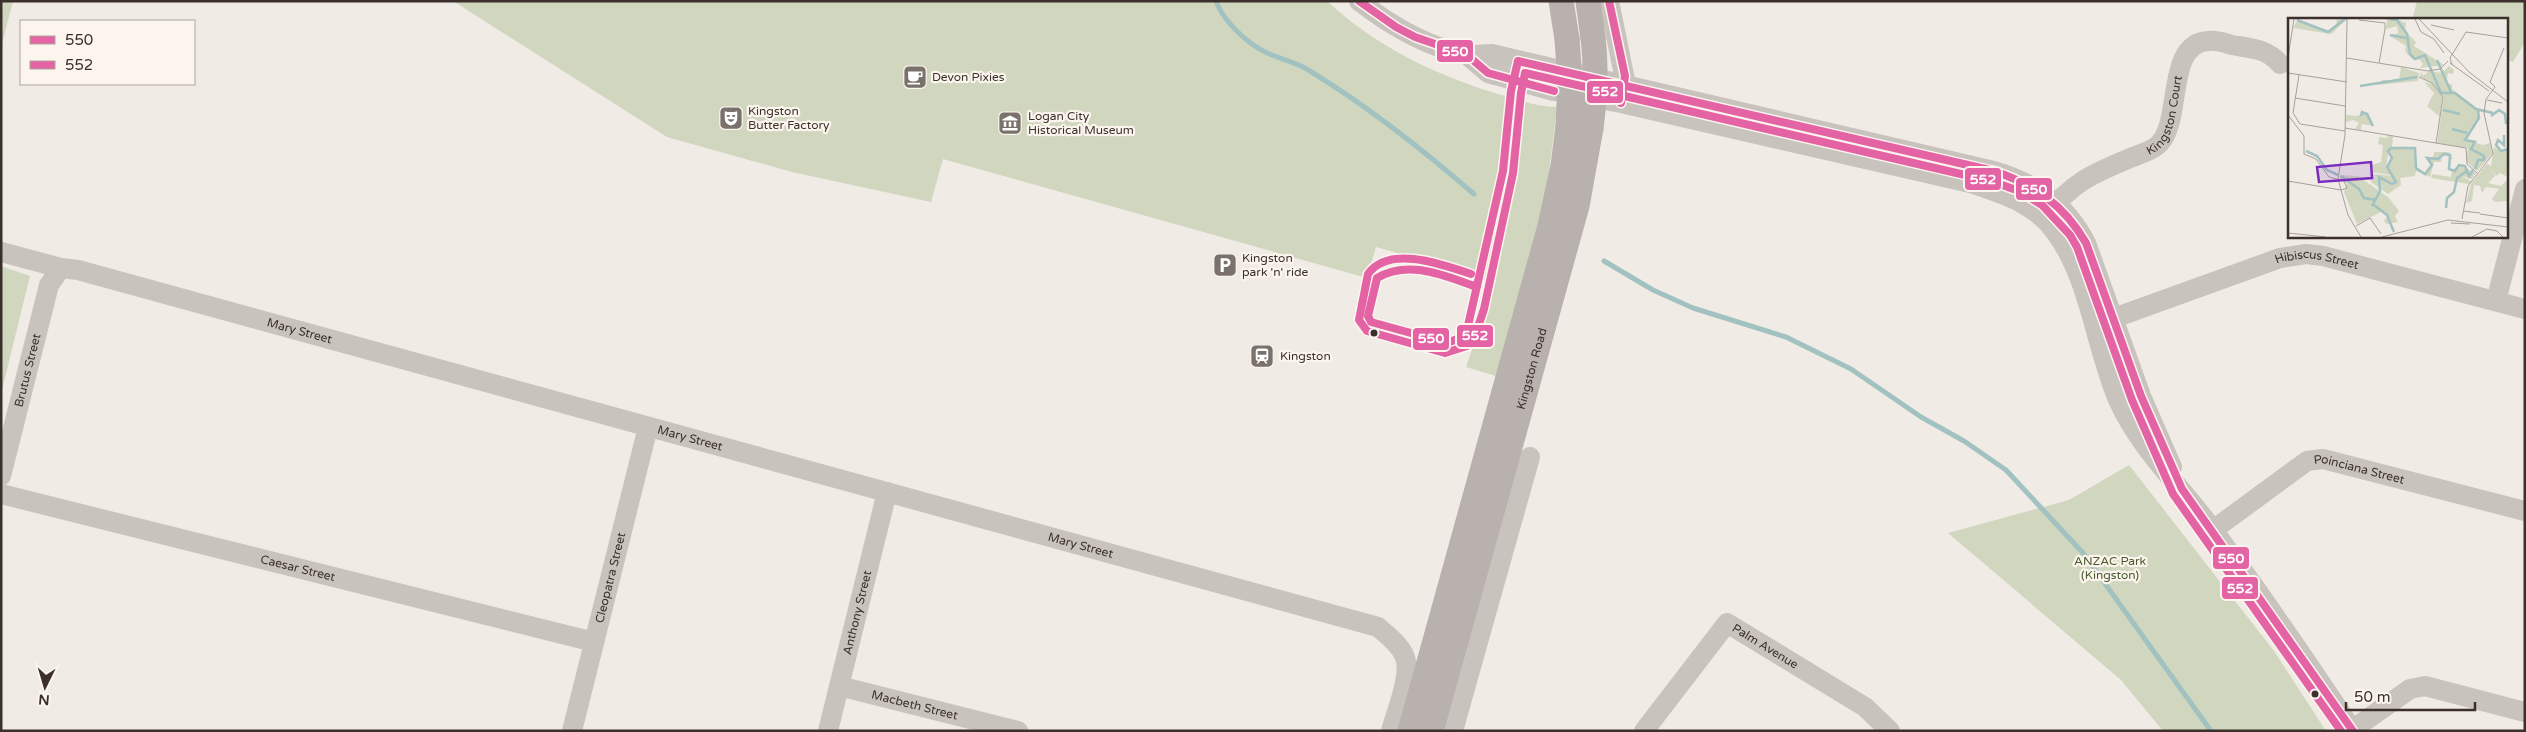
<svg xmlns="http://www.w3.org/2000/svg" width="2526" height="732" font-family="'Varela Round',sans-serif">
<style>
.green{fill:#d1d6bf}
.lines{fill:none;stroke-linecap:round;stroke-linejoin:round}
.stream{stroke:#a1c2c1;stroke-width:5}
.minor{stroke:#c9c3be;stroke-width:20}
.major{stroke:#b8b1ad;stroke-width:25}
.major-bridge{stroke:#b8b1ad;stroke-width:25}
.bus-1-casing{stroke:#fbf5ee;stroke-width:11}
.bus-2-casing{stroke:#fbf5ee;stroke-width:11}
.bus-1{stroke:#e463a4;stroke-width:8}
.bus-2{stroke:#e463a4;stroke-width:8}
.bus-dot{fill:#3b302b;stroke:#fbf5ee;stroke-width:2}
.labels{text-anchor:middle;stroke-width:4.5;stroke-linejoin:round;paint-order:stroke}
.poi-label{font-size:12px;fill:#3b302b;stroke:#fbf5ee;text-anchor:start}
.street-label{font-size:12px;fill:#3b302b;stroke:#fbf5ee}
.park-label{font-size:12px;fill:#4a5a2e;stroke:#fbf5ee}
.inset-river{fill:none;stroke:#a1c2c1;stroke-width:2.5}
.inset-road{fill:none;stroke:#a8a09b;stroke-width:1}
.view{fill:#7b2cbf;fill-opacity:0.15;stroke:#7b2cbf;stroke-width:2.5}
.inset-edge{fill:none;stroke:#3b302b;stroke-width:2.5}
.line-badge{stroke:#fbf5ee;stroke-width:2}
.badge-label{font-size:14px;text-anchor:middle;font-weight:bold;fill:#fff}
</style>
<rect width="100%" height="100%" fill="#f0ebe5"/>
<g class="green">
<polygon points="1,1 13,1 1,48"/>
<path d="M453,1H1327C1377,47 1433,74 1498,94C1517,99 1537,107 1557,107L1547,188L1499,377L1466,367L1496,281L1376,247L1367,278L943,159L931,202L792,172L667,137Z"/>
<polygon points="2417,1 2525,1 2525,42 2513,62 2507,60 2507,19 2418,19 2413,17"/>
<polygon points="1,266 30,276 1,394"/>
<polygon points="2129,465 2274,651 2326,731 2163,731 2121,680 1948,533 2069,500"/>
</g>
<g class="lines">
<g class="stream">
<path d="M1216,1C1222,18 1240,36 1255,46C1271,58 1293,60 1310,71C1369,107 1422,149 1474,194"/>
<polyline points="1604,261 1653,290 1693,308 1786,337 1851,369 1921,417 1964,441 2006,470 2083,553 2211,731"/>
</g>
<g class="minor">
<path d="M1359,1C1390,25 1427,47 1465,54C1474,56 1484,54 1492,54L1994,171C2035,183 2066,204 2086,243L2141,396L2172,467"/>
<polyline points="1609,1 1626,85"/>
<path d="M1467,55L1488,73L1554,91L1621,103L1970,183C2003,194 2035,203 2056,233C2090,279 2096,350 2119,402C2140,448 2180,486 2210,526C2260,592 2307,662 2353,731"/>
<path id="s1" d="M2048,214C2071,183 2094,173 2128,159C2139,154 2151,152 2159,144C2183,120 2165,42 2209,41C2217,40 2225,43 2232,45C2250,48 2268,49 2280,64"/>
<path id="s2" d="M1,252L61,268L78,270L1378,627C1387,635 1399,644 1404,655C1413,672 1396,712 1391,731"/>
<polyline points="2496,301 2525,189"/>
<path id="s3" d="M2114,318L2280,258L2306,254L2323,256L2525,309"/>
<path id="s4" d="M1,476L49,285L61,268"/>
<path id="s5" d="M1,494L594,642"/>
<path id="s6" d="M2213,530L2307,461L2323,459L2525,511"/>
<path id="s7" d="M839,686L1018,731"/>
<polyline points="2352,730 2410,689 2425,686 2525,712"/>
<path id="s8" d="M572,731L648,427"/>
<path id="s9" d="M828,731L887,492"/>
<polyline points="1453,731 1530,457"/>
<path id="s10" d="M1644,731L1727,623L1865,707L1890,731"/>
</g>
<g class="major">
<polyline points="1561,1 1567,39"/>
<polyline points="1588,1 1593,38"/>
<polyline points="1410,731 1550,226 1563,166 1568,126"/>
<path id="s11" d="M1431,731L1577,206L1591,128"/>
</g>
<g class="major-bridge">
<polyline points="1567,39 1570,81 1568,126"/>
<path d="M1591,128C1595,97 1597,69 1593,38"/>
</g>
<g class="bus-1-casing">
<g id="bus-1">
<polyline points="1359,1 1396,27 1415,37 1467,55 1488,73 1554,91"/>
<polyline points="1609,1 1625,76 1621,103"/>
<path d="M1477,287C1445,276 1409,259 1377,278L1368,316L1371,322L1447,343L1462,337L1467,330L1503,171L1511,91L1518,61L1994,171C2035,185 2064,205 2086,243L2141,396L2182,489L2353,731"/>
</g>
</g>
<g class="bus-2-casing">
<path id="bus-2" d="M1471,274C1444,265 1389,244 1368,274L1359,320L1367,331L1445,353L1467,346L1475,336L1484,309L1513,173L1521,93L1525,73L1991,181L2019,191L2042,205L2070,235L2077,247L2132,400L2173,494L2341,731"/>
</g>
<use href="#bus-1" class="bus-1"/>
<use href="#bus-2" class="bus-2"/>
</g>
<defs>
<g id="cafe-square" transform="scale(1.25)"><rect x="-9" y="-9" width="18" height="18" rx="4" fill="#7a716c" stroke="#fbf5ee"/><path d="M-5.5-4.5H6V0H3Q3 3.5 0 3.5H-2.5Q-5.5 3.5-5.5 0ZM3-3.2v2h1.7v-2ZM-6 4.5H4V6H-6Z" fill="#fff"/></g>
<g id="theatre-square" transform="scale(1.25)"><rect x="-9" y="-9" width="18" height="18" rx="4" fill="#7a716c" stroke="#fbf5ee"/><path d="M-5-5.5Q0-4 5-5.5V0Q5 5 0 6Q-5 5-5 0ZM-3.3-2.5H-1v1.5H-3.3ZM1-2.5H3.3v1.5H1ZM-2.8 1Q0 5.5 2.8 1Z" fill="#fff"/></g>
<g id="museum-square" transform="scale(1.25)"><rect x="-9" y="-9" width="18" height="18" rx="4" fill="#7a716c" stroke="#fbf5ee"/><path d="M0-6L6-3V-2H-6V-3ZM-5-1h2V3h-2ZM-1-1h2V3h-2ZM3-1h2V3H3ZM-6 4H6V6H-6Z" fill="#fff"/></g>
<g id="parking-square" transform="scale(1.25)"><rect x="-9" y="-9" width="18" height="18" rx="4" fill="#7a716c" stroke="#fbf5ee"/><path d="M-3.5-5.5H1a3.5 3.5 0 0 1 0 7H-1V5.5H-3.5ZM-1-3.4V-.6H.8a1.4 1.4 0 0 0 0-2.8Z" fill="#fff"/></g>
<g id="station-square" transform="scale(1.25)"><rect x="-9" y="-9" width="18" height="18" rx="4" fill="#7a716c" stroke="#fbf5ee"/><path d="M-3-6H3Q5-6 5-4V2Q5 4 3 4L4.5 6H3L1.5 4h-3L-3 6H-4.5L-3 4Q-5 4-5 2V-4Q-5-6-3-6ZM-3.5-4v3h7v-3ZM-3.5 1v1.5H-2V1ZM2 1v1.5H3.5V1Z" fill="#fff"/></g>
</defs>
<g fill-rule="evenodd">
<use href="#cafe-square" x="915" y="77"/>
<use href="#theatre-square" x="731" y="118"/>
<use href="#museum-square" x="1010" y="123"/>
<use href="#parking-square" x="1225" y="265"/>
<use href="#station-square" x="1262" y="356"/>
</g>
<g class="bus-dot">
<circle cx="1374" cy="333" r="4.5"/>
<circle cx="2315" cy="694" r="4.5"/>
</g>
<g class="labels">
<g class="poi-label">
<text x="932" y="81">Devon Pixies</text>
<text x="748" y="115">Kingston<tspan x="748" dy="14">Butter Factory</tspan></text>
<text x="1028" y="120">Logan City<tspan x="1028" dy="14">Historical Museum</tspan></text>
<text x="1242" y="262">Kingston<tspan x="1242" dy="14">park 'n' ride</tspan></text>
<text x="1280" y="360">Kingston</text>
</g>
<g class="street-label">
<text dy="4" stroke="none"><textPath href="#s1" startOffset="162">Kingston Court</textPath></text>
<text dy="4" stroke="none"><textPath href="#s3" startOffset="214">Hibiscus Street</textPath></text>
<text dy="4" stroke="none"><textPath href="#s2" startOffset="309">Mary Street</textPath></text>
<text dy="4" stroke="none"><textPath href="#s11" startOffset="376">Kingston Road</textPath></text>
<text dy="4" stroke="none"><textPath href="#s4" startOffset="109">Brutus Street</textPath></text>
<text dy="4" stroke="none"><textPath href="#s2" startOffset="714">Mary Street</textPath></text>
<text dy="4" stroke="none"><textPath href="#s6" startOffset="170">Poinciana Street</textPath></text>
<text dy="4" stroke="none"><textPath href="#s2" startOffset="1119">Mary Street</textPath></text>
<text dy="4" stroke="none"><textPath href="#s5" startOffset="306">Caesar Street</textPath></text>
<text dy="4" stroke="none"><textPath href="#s8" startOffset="158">Cleopatra Street</textPath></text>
<text dy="4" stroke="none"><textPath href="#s9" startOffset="122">Anthony Street</textPath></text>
<text dy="4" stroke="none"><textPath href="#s10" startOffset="181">Palm Avenue</textPath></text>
<text dy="4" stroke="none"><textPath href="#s7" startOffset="78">Macbeth Street</textPath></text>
</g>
<g class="park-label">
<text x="2110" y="565">ANZAC Park<tspan x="2110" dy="14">(Kingston)</tspan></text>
</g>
</g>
<g transform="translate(2288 18)">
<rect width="220" height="220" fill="#f0ebe5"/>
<path d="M49,1L58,2L43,16L5,10L10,2L42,13L48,8ZM96,1H108L118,5L117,13L128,24L126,28L156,47L132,50L135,46L131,41H124L117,33L118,28L102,18L110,15L109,8L98,11L99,2ZM161,48L166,52L165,56L160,55L158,66H164V71L190,93L191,100L178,122L195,127L202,125L204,136L189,153L178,143L180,130L149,125L156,79L143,64L132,59L133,53L135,58L141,53L154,55ZM113,49L131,55L130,63L88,67L95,62H111ZM136,64L144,66L154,78L152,99L139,88L146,75ZM74,94L81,95V101L86,108L74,106L73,112L67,111L71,105L65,102L58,104V97L70,98ZM100,117L105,118L104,130H127L128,150L136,156L144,147L139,140L145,139L146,134H161L165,141L161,142V137H154L153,144H146L142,159L128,153L127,158L112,160L113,167L100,176L83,164L85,156L104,158L99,149L104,140L101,130L98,150L103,157L83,154L84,147L93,144L95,127L90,126L91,119L99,120ZM206,129L213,133L220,131V159L212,155L208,158L204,151L207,158L200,165L213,168L220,161V183L207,184L204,181L211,171L198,169L194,175L192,168L186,167L184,183L178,185L183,166L199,146L203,148ZM171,147L188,155L184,161L173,158L183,163L181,166L143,160L144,156L163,159L164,152ZM52,157L70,158L100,179L111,193L107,198L110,204L98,206L96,202L100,199L93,194L69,206L56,174L59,165L51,160Z" fill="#d1d6bf"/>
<path class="inset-river" d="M101,1L109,2L119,16L122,36L127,41L137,37L153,75H167L188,91L205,95M9,2L40,14L57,1M102,17L118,20M149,42L163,74M72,68L129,59M155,92L172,96M73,98L74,94L79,96L85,108M203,98L211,92L217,96L218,106M164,111L179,115M216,117V127L210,122L208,127L213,133L220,131M18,133L29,138L39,152L50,157M187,151L190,142H196V138L183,131L187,124L177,122L191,100L190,93M53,158L71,171L76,180L88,182M86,187L99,197L106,214M84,188L92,173L91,159L104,166L108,164L99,149L104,140L100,133L103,130H127L128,150L137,156L144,147L139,140L150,141L156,136L162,137L161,151L167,153L171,147L177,148L181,158L185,152M158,190L159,180L166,174L169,160L179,153"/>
<path class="inset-road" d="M59,1L57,117L50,161L60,197L73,219M127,1L133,14L146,21L156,35M131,1L181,54L220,84M71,2L97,5V11M143,7L166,12M0,39L6,1M59,40L140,53L152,51L160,43M91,45L97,11M162,45L201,73M164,47L162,40L178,14L220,20M0,55L59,64M11,57L5,95L12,106L57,113M131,59L144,65L155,79L148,125M207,69L202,64L216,30M7,80L57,88M199,82L214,85M0,97L16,118V136L28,141L41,159L56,163L59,170L53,172L0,163M57,110L178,130L179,146L189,155M175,193L192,195M192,196L220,200M174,201L180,168L205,136L196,95L198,81L207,69M163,205L182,206M68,208L82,200L93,216M0,215L38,219M94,219L160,202L220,209M184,219L199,211L209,213L215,219"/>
<path class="view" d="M83,144L84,160L31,164L29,149Z"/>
<rect width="220" height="220" class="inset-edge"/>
</g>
<g class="line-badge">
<rect x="1436" y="39" width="38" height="24" rx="5" fill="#e463a4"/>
<rect x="1586" y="80" width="38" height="24" rx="5" fill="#e463a4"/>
<rect x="1964" y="167" width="38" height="24" rx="5" fill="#e463a4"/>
<rect x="2015" y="177" width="38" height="24" rx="5" fill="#e463a4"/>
<rect x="1456" y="324" width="38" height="24" rx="5" fill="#e463a4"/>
<rect x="1412" y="327" width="38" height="24" rx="5" fill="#e463a4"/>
<rect x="2212" y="546" width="38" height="24" rx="5" fill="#e463a4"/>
<rect x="2221" y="576" width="38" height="24" rx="5" fill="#e463a4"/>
</g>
<g class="badge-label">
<text x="1455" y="56">550</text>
<text x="1605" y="96">552</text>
<text x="1983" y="184">552</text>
<text x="2034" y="194">550</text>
<text x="1475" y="340">552</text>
<text x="1431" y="343">550</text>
<text x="2231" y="563">550</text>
<text x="2240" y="593">552</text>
</g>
<rect width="2526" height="732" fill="none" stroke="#3b302b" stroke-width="5"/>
<rect x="20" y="20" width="175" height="65" fill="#fbf5ee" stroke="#aea6a0"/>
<rect x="30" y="36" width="25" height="8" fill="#e463a4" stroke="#aea6a0"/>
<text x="65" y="45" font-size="15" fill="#3b302b">550</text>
<rect x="30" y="61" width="25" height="8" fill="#e463a4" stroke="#aea6a0"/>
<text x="65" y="70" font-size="15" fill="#3b302b">552</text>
<g transform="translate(45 687) rotate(185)" stroke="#fbf5ee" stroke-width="4" paint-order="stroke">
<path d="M0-4L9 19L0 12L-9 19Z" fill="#3b302b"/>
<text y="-8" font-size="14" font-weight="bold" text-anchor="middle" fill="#3b302b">N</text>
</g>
<path d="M2346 702v8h129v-8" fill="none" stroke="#3b302b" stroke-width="2.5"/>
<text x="2354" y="702" font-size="15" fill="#3b302b" stroke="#fbf5ee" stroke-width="4" paint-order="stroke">50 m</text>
</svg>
